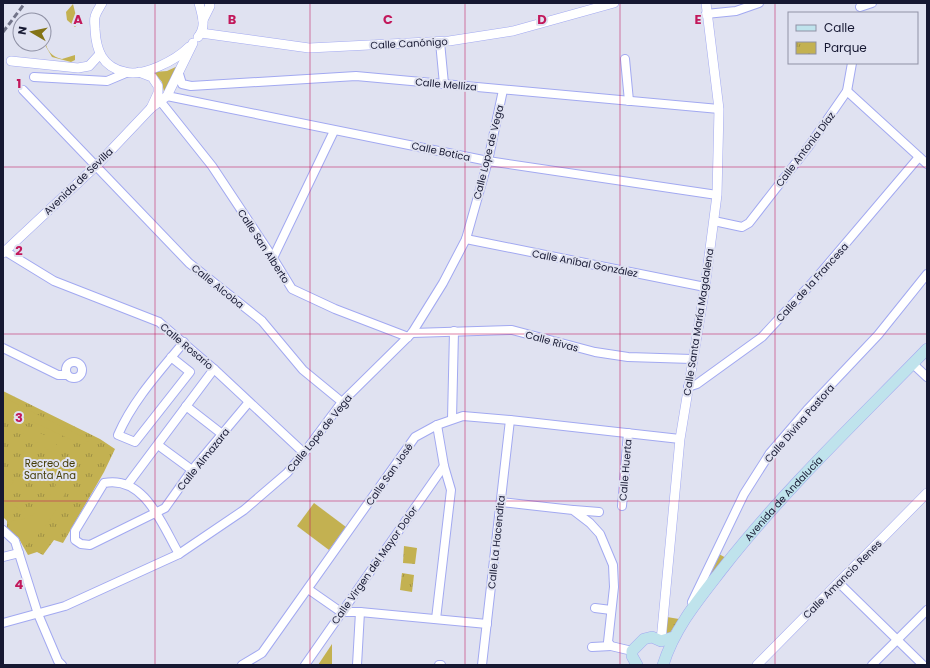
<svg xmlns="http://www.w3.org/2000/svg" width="930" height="668" font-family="Poppins,sans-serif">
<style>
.park{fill:url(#park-tufts)}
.garden{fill:#c3b151}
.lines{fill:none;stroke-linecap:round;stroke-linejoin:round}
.minor-casing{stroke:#a2a9f1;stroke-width:10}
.tertiary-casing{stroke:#a2a9f1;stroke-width:10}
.secondary-casing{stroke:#a2a9f1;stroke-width:12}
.minor{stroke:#fff;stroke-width:8}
.tertiary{stroke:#fff;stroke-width:9}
.secondary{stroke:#bfe3ec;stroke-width:11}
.rail{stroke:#727489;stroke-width:3;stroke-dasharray:6 3;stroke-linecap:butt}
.grid{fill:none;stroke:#c2185b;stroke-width:1;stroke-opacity:0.55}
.labels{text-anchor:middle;stroke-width:4;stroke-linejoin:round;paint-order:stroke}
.street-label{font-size:10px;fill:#161832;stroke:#e0e2f1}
.park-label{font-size:10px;fill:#453d07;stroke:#e0e2f1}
.grid-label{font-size:13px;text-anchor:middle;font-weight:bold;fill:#c2185b;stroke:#e0e2f1;stroke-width:4;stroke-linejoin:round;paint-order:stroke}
</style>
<defs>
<pattern id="park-tufts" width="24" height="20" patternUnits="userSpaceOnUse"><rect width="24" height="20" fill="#c3b151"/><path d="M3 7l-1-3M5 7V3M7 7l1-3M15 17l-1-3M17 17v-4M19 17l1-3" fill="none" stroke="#9d8f44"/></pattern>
</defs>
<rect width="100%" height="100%" fill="#e0e2f1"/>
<g class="park">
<polygon points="3,391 100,439 115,449 104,472 63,543 54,540 43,555 37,552 28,555 18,537 7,529 7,521 3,517"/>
<polygon points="404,546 417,548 415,564 403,563"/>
<polygon points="717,553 728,559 706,584"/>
<polygon points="402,573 414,575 412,592 400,590"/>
<polygon points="667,617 679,619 666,639"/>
</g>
<g class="garden">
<polygon points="73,4 78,24 75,27 67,20 66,12"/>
<path d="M45,41C47,51 52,57 62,59L75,55V60L71,62L52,57L45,45Z"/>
<polygon points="180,65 164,92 162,82 154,72 167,71"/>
<polygon points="3,397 19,405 15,413 3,407"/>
<polygon points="24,408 90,440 82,445 21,416"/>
<polygon points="14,422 20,423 56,441 56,455 14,428"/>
<path d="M59,466L75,475C61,500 48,531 24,547C21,535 12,534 9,525L12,521L28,518L35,513V509C48,499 61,486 56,469Z"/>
<polygon points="3,473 14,481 7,489 3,486"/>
<polygon points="3,498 22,511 3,517"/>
<polygon points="314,503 346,527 329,550 297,526"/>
<polygon points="332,644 332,665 318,665"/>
</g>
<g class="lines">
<g class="minor-casing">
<g id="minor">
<polyline points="860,7 872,3"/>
<polyline points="706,14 736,11 759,3"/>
<polyline points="440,42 444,84"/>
<polyline points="625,59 629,101"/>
<polyline points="179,74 182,84 191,86 356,76 719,109"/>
<polyline points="34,77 107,81 126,73"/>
<polyline points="23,90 189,263 262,321 303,370 342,402"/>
<polyline points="847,91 927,164"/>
<polyline points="167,96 488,161 717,195"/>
<polyline points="161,102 212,166 273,258 292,289 335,309 408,337"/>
<polyline points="714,221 742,227 749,223 809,146 847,91 852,63"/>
<polyline points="466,239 705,287"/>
<polyline points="5,251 54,281 159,322 214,369 304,453"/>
<polyline points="273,258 334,131"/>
<polyline points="412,333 512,330 595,352 628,357 692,359"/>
<polyline points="3,348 58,375 67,375"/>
<path d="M171,357L190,372L135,442L118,435C133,400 161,370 184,342"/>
<circle cx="74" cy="370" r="8"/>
<polyline points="913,364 927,377"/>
<polyline points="688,387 697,384 762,337 812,283 919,157"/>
<polyline points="186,406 222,434"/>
<polyline points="452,419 454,331"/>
<polyline points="158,445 192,470"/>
<polyline points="128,484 214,369"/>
<polyline points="501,502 573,510 590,523 600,534 613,565 614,587 608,642 611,646 632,651"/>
<polyline points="622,506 628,433"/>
<polyline points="574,510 599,512"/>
<polyline points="3,530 15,541 38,614 58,661 62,665"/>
<path d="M179,554C162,525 145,475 104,483L75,531V540L81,544L90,545L155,513L165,508L192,470L249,402"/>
<polyline points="3,557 19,553"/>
<polyline points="839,583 923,665"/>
<polyline points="308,589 341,612 360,612 487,624"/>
<polyline points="692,602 744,494 770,453 807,410 878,335 927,274"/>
<polyline points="595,608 611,610"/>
<polyline points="436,619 451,490 444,466 437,425"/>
<polyline points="3,623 65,606 179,554 244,510 287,473 304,453 342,402 412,333 443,283 466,239 488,161 503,90"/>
<polyline points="592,647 611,646"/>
<polyline points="242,665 262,653 415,437 437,425 463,416 510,420 680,439"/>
<polyline points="305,665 444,466"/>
<polyline points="357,665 360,612"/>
<polyline points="439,665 441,665"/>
<polyline points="482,665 510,420"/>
<polyline points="872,665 927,610"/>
</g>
</g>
<g class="tertiary-casing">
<g id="tertiary">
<path d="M102,3C100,7 96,12 95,17C94,20 95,25 95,29C96,50 102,67 125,72C144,77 176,60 189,47"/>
<polyline points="203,20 210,6 209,3"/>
<polyline points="201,33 309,48 449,41 513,31 614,3"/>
<path d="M198,37C207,27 202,15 199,3"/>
<polyline points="11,61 78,68 89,66 100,54"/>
<polyline points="139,72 152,77 158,86 158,93 151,108"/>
<polyline points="3,253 96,166 151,108 167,96 193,43"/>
<polyline points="661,641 680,439 705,287 717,195 719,109 706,3"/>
<polyline points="757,665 927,493"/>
</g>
</g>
<g class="secondary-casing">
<g id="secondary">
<polyline points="637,665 632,656 632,651 644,639 652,637 661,641 674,637"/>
<path id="s1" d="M663,665C675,627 699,599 723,568C784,490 858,420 927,349"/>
</g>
</g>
<use href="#minor" class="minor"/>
<use href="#tertiary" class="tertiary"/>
<use href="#secondary" class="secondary"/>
<polyline class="rail" points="3,32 25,3"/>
</g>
<path class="grid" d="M155,3V665M310,3V665M465,3V665M620,3V665M775,3V665M3,167H927M3,334H927M3,501H927"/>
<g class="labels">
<g class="street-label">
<text transform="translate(409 43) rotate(-3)" y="4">Calle Canónigo</text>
<text transform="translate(446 84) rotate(5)" y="4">Calle Melliza</text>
<text transform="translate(805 149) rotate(-53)" y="4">Calle Antonia Díaz</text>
<text transform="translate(441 151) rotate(12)" y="4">Calle Botica</text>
<text transform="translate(488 152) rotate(-76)" y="4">Calle Lope de Vega</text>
<text transform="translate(78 181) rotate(-44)" y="4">Avenida de Sevilla</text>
<text transform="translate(264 246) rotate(57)" y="4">Calle San Alberto</text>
<text transform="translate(585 263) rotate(11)" y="4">Calle Aníbal González</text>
<text transform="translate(812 282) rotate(-48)" y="4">Calle de la Francesa</text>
<text transform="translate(218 286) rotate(39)" y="4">Calle Alcoba</text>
<text transform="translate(698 322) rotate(-81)" y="4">Calle Santa María Magdalena</text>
<text transform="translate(552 341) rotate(15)" y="4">Calle Rivas</text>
<text transform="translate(187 346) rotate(40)" y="4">Calle Rosario</text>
<text transform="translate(799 423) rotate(-49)" y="4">Calle Divina Pastora</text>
<text transform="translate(319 433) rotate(-51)" y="4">Calle Lope de Vega</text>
<text transform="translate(203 459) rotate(-51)" y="4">Calle Almazara</text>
<text transform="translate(625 470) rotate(-85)" y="4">Calle Huerta</text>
<text transform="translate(389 474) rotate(-55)" y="4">Calle San José</text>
<text dy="4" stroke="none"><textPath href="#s1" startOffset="207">Avenida de Andalucía</textPath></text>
<text transform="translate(496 542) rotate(-84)" y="4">Calle La Hacendita</text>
<text transform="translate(374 565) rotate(-55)" y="4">Calle Virgen del Mayor Dolor</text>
<text transform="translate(842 579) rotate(-45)" y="4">Calle Amancio Renes</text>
</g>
<g class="park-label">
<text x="50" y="467">Recreo de<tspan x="50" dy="12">Santa Ana</tspan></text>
</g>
</g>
<g class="grid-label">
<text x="78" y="24">A</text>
<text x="232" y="24">B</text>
<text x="388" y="24">C</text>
<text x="542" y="24">D</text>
<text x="698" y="24">E</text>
<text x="19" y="88">1</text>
<text x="19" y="255">2</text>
<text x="19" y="422">3</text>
<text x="19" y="589">4</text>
</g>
<rect width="930" height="668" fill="none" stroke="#161832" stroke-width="8"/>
<rect x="788" y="12" width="130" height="52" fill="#e0e2f1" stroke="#8f91a5"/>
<rect x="796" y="25" width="20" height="6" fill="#bfe3ec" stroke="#8f91a5"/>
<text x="824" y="32" font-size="12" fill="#161832">Calle</text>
<rect x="796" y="42" width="20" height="12" fill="url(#park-tufts)" stroke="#8f91a5"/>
<text x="824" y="52" font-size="12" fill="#161832">Parque</text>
<g transform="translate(32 32) rotate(279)"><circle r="19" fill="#e0e2f1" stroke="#8f91a5"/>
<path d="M0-3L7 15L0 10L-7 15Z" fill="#847417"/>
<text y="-6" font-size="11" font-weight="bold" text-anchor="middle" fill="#161832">N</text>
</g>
</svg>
